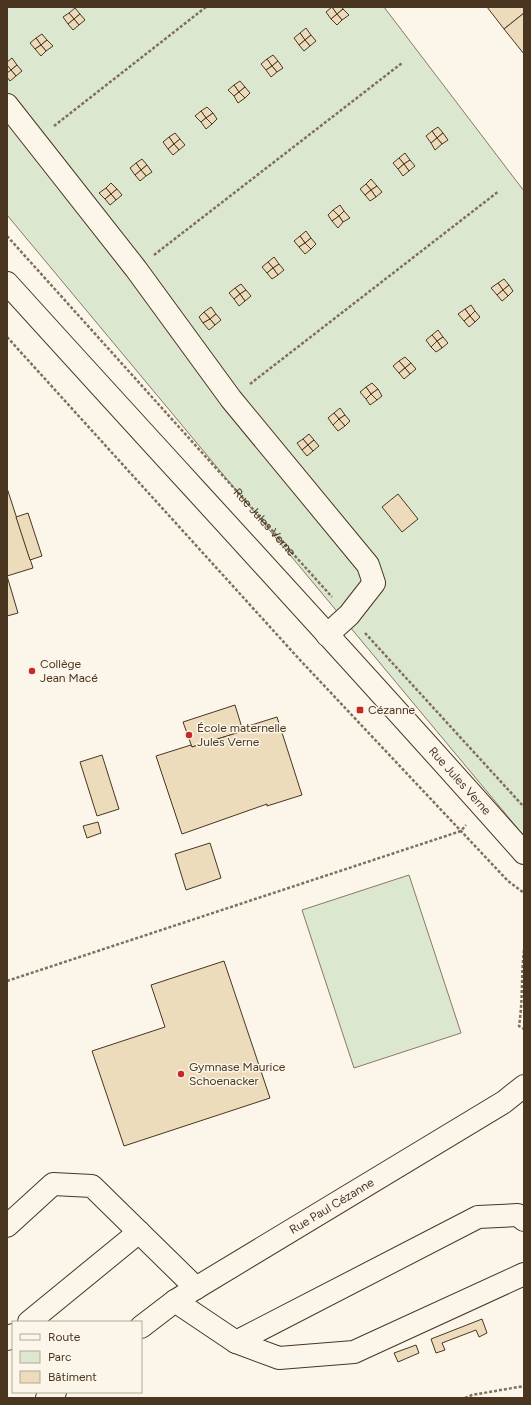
<svg xmlns="http://www.w3.org/2000/svg" width="531" height="1405" font-family="Figtree,sans-serif">
<style>
.green{fill:#dce7d0;stroke:#887966}
.building{fill:#ecdcbc;stroke:#4a3520}
.lines{fill:none;stroke-linecap:round;stroke-linejoin:round}
.minor-casing{stroke:#4a3520;stroke-width:24}
.path{stroke:#7f6f5c;stroke-width:2.5;stroke-dasharray:3 2;stroke-linecap:butt}
.minor{stroke:#fbf6e9;stroke-width:22}
.poi-dot{fill:#c62828;stroke:#fbf6e9;stroke-width:1.5}
.labels{text-anchor:middle;stroke-width:3;stroke-linejoin:round;paint-order:stroke}
.street-label{font-size:12px;fill:#4a3520;stroke:#fbf6e9}
.poi-label{font-size:12px;fill:#4a3520;stroke:#fbf6e9;text-anchor:start}
</style>
<rect width="100%" height="100%" fill="#fbf6e9"/>
<g class="green">
<polygon points="7,7 384,7 524,191 524,836 7,215"/>
<polygon points="409,875 461,1033 354,1068 302,910"/>
</g>
<g class="building">
<polygon points="332,7 337,14 331,19 326,12"/>
<polygon points="332,7 342,7 343,9 337,14"/>
<polygon points="487,7 524,7 524,13 504,29"/>
<polygon points="75,8 80,14 74,19 69,13"/>
<polygon points="343,9 349,15 342,20 337,14"/>
<polygon points="69,13 74,19 68,24 63,17"/>
<polygon points="524,13 524,54 504,29"/>
<polygon points="80,14 85,20 79,25 74,19"/>
<polygon points="337,14 342,20 337,25 331,19"/>
<polygon points="74,19 79,25 73,30 68,24"/>
<polygon points="306,28 311,35 305,40 300,33"/>
<polygon points="300,33 305,40 299,45 294,38"/>
<polygon points="42,34 47,40 41,45 36,38"/>
<polygon points="311,35 316,41 310,46 305,40"/>
<polygon points="36,38 41,45 35,49 30,43"/>
<polygon points="47,40 53,46 46,51 41,45"/>
<polygon points="305,40 310,46 304,51 299,45"/>
<polygon points="41,45 46,51 41,56 35,49"/>
<polygon points="273,55 278,61 272,66 267,59"/>
<polygon points="12,58 17,65 11,70 7,65 7,62"/>
<polygon points="267,59 272,66 266,70 261,64"/>
<polygon points="278,61 283,68 277,72 272,66"/>
<polygon points="17,65 22,71 16,76 11,70"/>
<polygon points="272,66 277,72 271,77 266,70"/>
<polygon points="11,70 16,76 10,81 7,77 7,73"/>
<polygon points="240,81 245,87 239,92 234,85"/>
<polygon points="234,85 239,92 234,96 228,90"/>
<polygon points="245,87 250,93 245,98 239,92"/>
<polygon points="239,92 245,98 238,103 234,96"/>
<polygon points="207,107 213,113 206,118 201,111"/>
<polygon points="201,111 206,118 201,122 195,116"/>
<polygon points="213,113 217,119 212,124 206,118"/>
<polygon points="206,118 212,124 206,129 201,122"/>
<polygon points="438,127 443,133 437,138 432,131"/>
<polygon points="432,131 437,138 431,143 426,136"/>
<polygon points="175,133 180,139 174,144 169,137"/>
<polygon points="443,133 448,140 442,144 437,138"/>
<polygon points="169,137 174,144 168,149 163,142"/>
<polygon points="437,138 442,144 435,150 431,143"/>
<polygon points="180,139 185,145 179,150 174,144"/>
<polygon points="174,144 179,150 173,155 168,149"/>
<polygon points="405,153 410,160 404,164 399,158"/>
<polygon points="399,158 404,164 398,169 393,163"/>
<polygon points="142,159 147,165 141,170 136,163"/>
<polygon points="410,160 415,166 409,171 404,164"/>
<polygon points="136,163 141,170 135,175 130,168"/>
<polygon points="404,164 409,171 403,176 398,169"/>
<polygon points="147,165 152,172 146,176 141,170"/>
<polygon points="141,170 146,176 140,181 135,175"/>
<polygon points="371,179 377,186 371,190 366,184"/>
<polygon points="111,183 117,189 111,194 106,188"/>
<polygon points="366,184 371,190 365,195 360,189"/>
<polygon points="377,186 382,192 376,197 371,190"/>
<polygon points="106,188 111,194 105,199 99,193"/>
<polygon points="117,189 122,195 116,200 111,194"/>
<polygon points="371,190 376,197 370,201 365,195"/>
<polygon points="111,194 116,200 110,205 105,199"/>
<polygon points="340,205 344,211 339,216 333,210"/>
<polygon points="333,210 339,216 332,221 328,215"/>
<polygon points="344,211 350,218 343,222 339,216"/>
<polygon points="339,216 343,222 338,228 332,221"/>
<polygon points="306,231 311,238 305,243 300,236"/>
<polygon points="300,236 305,243 299,247 294,241"/>
<polygon points="311,238 316,244 311,249 305,243"/>
<polygon points="305,243 311,249 305,254 299,247"/>
<polygon points="274,257 279,264 273,268 268,262"/>
<polygon points="268,262 273,268 267,273 262,267"/>
<polygon points="279,264 284,270 278,275 273,268"/>
<polygon points="273,268 278,275 272,279 267,273"/>
<polygon points="504,279 509,285 503,290 498,283"/>
<polygon points="498,283 503,290 497,295 491,288"/>
<polygon points="241,284 246,290 240,294 235,288"/>
<polygon points="509,285 513,291 508,296 503,290"/>
<polygon points="235,288 240,294 234,299 229,293"/>
<polygon points="246,290 251,296 245,301 240,294"/>
<polygon points="503,290 508,296 502,301 497,295"/>
<polygon points="240,294 245,301 239,306 234,299"/>
<polygon points="471,305 475,311 470,316 465,309"/>
<polygon points="211,307 216,314 210,319 204,312"/>
<polygon points="465,309 470,316 464,321 458,314"/>
<polygon points="475,311 480,317 475,322 470,316"/>
<polygon points="204,312 210,319 203,323 199,317"/>
<polygon points="216,314 221,320 215,325 210,319"/>
<polygon points="470,316 475,322 469,327 464,321"/>
<polygon points="210,319 215,325 209,330 203,323"/>
<polygon points="438,330 443,337 437,341 432,335"/>
<polygon points="432,335 437,341 431,347 426,340"/>
<polygon points="443,337 448,343 442,348 437,341"/>
<polygon points="437,341 442,348 436,352 431,347"/>
<polygon points="405,357 411,363 405,368 399,361"/>
<polygon points="399,361 405,368 399,373 393,366"/>
<polygon points="411,363 416,369 410,374 405,368"/>
<polygon points="405,368 410,374 404,379 399,373"/>
<polygon points="372,383 378,389 371,394 366,387"/>
<polygon points="366,387 371,394 366,399 360,392"/>
<polygon points="378,389 382,396 377,400 371,394"/>
<polygon points="371,394 377,400 370,405 366,399"/>
<polygon points="340,408 345,415 339,419 334,413"/>
<polygon points="334,413 339,419 333,425 328,418"/>
<polygon points="345,415 350,421 345,426 339,419"/>
<polygon points="339,419 345,426 338,431 333,425"/>
<polygon points="309,434 314,440 308,445 303,439"/>
<polygon points="303,439 308,445 302,450 297,443"/>
<polygon points="314,440 319,446 313,451 308,445"/>
<polygon points="308,445 313,451 307,456 302,450"/>
<polygon points="7,488 33,568 7,576"/>
<polygon points="398,494 418,519 402,532 382,507"/>
<polygon points="28,513 42,556 30,560 16,517"/>
<polygon points="7,576 18,613 7,616"/>
<polygon points="235,705 243,731 192,747 183,722"/>
<polygon points="277,717 302,795 267,806 267,804 182,834 156,756 191,745 192,747 243,731 242,728"/>
<polygon points="102,755 119,809 97,816 80,762"/>
<polygon points="98,822 101,833 87,838 83,826"/>
<polygon points="210,843 221,878 186,890 175,854"/>
<polygon points="224,961 270,1098 124,1146 92,1051 165,1027 151,985"/>
<polygon points="482,1319 487,1333 479,1337 476,1330 442,1343 445,1350 436,1353 431,1339"/>
<polygon points="416,1345 419,1353 398,1362 394,1353"/>
</g>
<g class="lines">
<g class="minor-casing">
<g id="minor">
<polyline points="7,105 136,269 231,399 368,565 374,583 349,615 327,635"/>
<path id="s2" d="M7,283C179,473 354,661 524,853"/>
<polyline points="7,1226 53,1184 92,1186 196,1288"/>
<polyline points="175,1301 236,1342 279,1358 354,1352 524,1274"/>
<polyline points="29,1322 139,1232"/>
<path id="s3" d="M141,1327L175,1301L196,1288L504,1102L524,1086"/>
<polyline points="7,1339 13,1335"/>
<polyline points="236,1342 478,1217 518,1215 524,1220"/>
<polyline points="47,1398 55,1392"/>
</g>
</g>
<g class="path">
<polyline points="54,126 206,7"/>
<path id="s1" d="M7,236L332,597"/>
<polyline points="154,255 402,63"/>
<polyline points="7,337 300,660 508,881 524,893"/>
<polyline points="250,384 499,191"/>
<polyline points="365,633 524,807"/>
<path d="M524,950C521,976 523,1001 519,1026L524,1029"/>
<polyline points="7,981 461,831 466,825"/>
<polyline points="465,1398 472,1395 524,1386"/>
</g>
<use href="#minor" class="minor"/>
</g>
<g class="poi-dot">
<circle cx="32" cy="671" r="4"/>
<rect x="356" y="706" width="8" height="8" rx="2"/>
<circle cx="189" cy="735" r="4"/>
<circle cx="181" cy="1074" r="4"/>
</g>
<g class="labels">
<g class="street-label">
<text dy="4" stroke="none"><textPath href="#s1" startOffset="385">Rue Jules Verne</textPath></text>
<text dy="4" stroke="none"><textPath href="#s2" startOffset="673">Rue Jules Verne</textPath></text>
<text dy="4" stroke="none"><textPath href="#s3" startOffset="226">Rue Paul Cézanne</textPath></text>
</g>
<g class="poi-label">
<text x="40" y="668">Collège<tspan x="40" dy="14">Jean Macé</tspan></text>
<text x="368" y="714">Cézanne</text>
<text x="197" y="732">École maternelle<tspan x="197" dy="14">Jules Verne</tspan></text>
<text x="189" y="1071">Gymnase Maurice<tspan x="189" dy="14">Schoenacker</tspan></text>
</g>
</g>
<rect width="531" height="1405" fill="none" stroke="#4a3520" stroke-width="16"/>
<rect x="12" y="1321" width="130" height="72" fill="#fbf6e9" stroke="#b4a999"/>
<rect x="20" y="1334" width="20" height="6" fill="#fbf6e9" stroke="#b4a999"/>
<text x="48" y="1341" font-size="12" fill="#4a3520">Route</text>
<rect x="20" y="1351" width="20" height="12" fill="#dce7d0" stroke="#b4a999"/>
<text x="48" y="1361" font-size="12" fill="#4a3520">Parc</text>
<rect x="20" y="1371" width="20" height="12" fill="#ecdcbc" stroke="#b4a999"/>
<text x="48" y="1381" font-size="12" fill="#4a3520">Bâtiment</text>
</svg>
